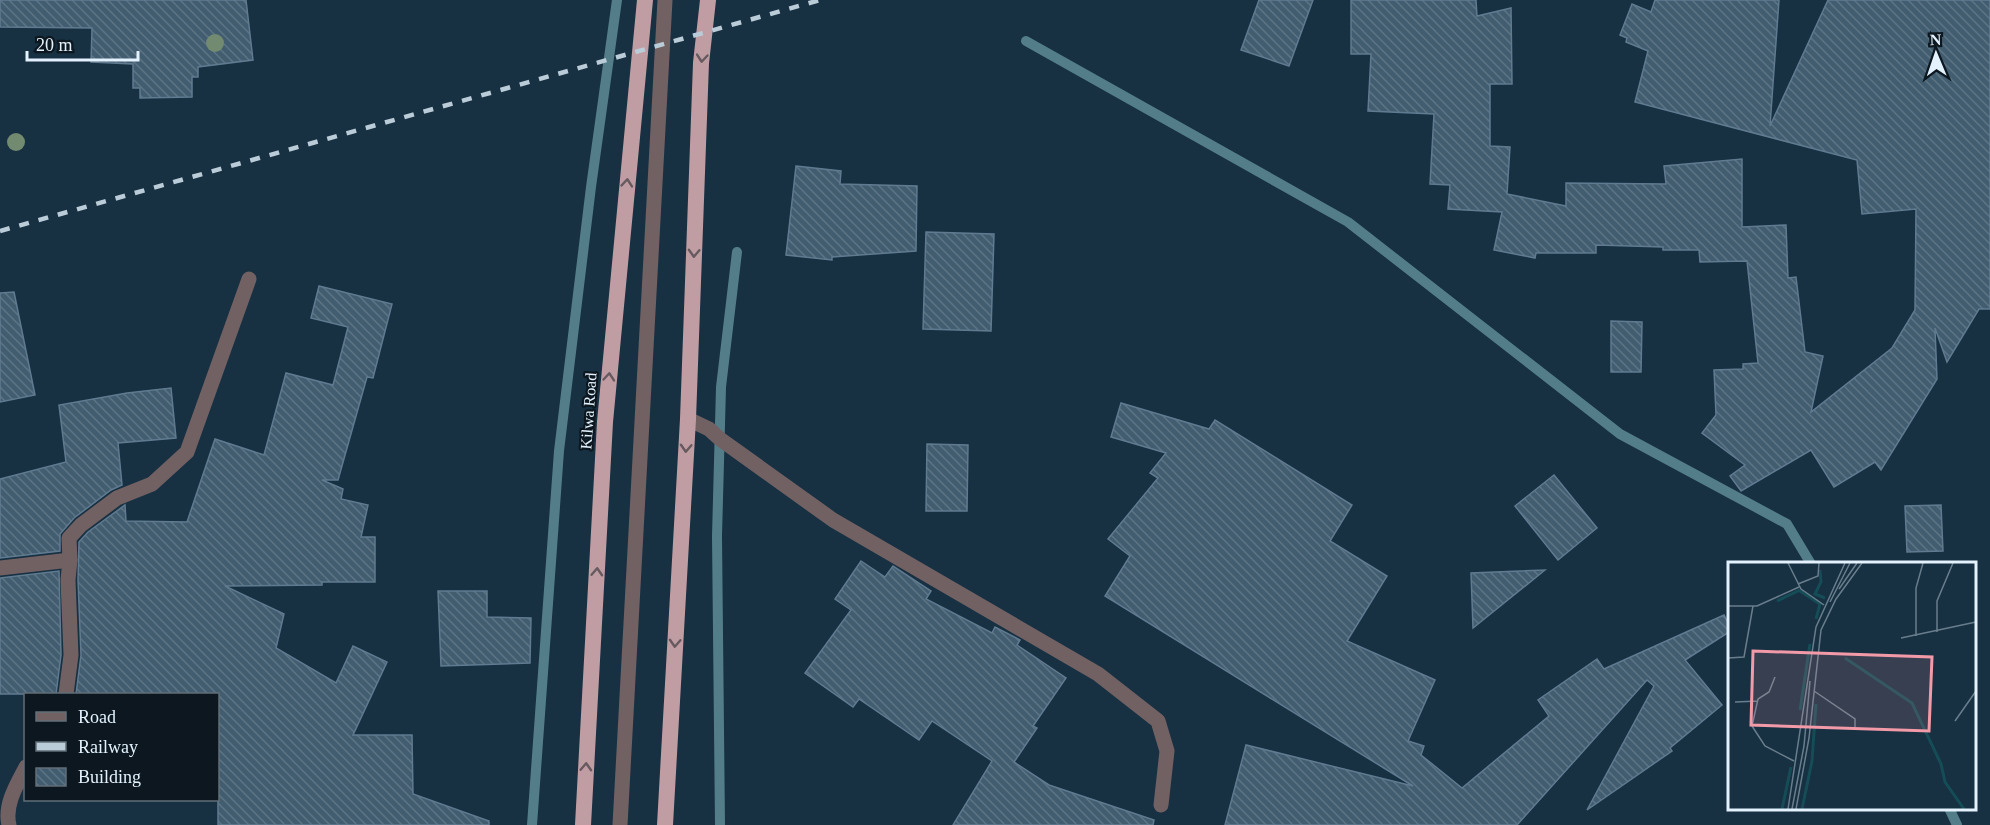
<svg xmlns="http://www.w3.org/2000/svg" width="1990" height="825" font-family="'Times New Roman',serif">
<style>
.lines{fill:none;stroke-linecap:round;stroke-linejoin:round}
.stream{stroke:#537e89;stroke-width:10}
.building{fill:url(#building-back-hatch);stroke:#607b90;stroke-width:1.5}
.service{stroke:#716163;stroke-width:15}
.minor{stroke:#716163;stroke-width:15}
.trunk{stroke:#c09da2;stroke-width:16}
.rail{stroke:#bbccd9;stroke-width:4.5;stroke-dasharray:10 10;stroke-linecap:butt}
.tree{fill:#718a70}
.oneway{stroke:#665a60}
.labels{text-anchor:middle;stroke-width:4.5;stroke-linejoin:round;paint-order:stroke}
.street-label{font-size:16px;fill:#e3f2fe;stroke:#0c171f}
.inset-river{fill:none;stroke:#154d57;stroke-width:3}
.inset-road{fill:none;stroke:#697e8d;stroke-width:1.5}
.view{fill:#f39aa8;fill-opacity:0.15;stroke:#f39aa8;stroke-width:3}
.inset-edge{fill:none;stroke:#e3f2fe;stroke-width:3}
</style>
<defs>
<pattern id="building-back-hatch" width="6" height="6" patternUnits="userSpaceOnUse" patternTransform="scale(1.5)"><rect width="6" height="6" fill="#425c70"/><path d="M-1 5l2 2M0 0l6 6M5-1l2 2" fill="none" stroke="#5d7485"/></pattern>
</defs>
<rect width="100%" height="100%" fill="#173042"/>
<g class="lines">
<g class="stream">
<polyline points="1026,41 1348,222 1620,434 1787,524 1811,564"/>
<polyline points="1949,808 1957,825"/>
<polyline points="532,825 559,451 591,187 617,0"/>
<polyline points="720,825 717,536 721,387 737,252"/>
</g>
</g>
<g class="building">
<polygon points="0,0 246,0 253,60 198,67 198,77 192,77 192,97 140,98 140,88 133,88 133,64 91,62 92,28 0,27"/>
<polygon points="1259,0 1313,0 1289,66 1241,50"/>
<polygon points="1351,0 1476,0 1477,16 1511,8 1512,84 1490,84 1490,146 1510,147 1507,194 1566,206 1566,183 1666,184 1664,166 1742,159 1742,227 1786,225 1788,278 1796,277 1805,352 1823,356 1811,412 1892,348 1915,310 1916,209 1862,214 1857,160 1635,102 1648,51 1626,42 1627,38 1620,35 1632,4 1651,12 1655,0 1779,0 1770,126 1828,0 1990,0 1990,309 1979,309 1947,362 1935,328 1937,379 1881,470 1875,462 1834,487 1811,450 1741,491 1730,476 1745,465 1702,433 1716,415 1714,370 1743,369 1743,364 1758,363 1747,261 1700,262 1699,250 1663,250 1663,247 1596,245 1596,253 1536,253 1535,258 1494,250 1502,212 1448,209 1450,185 1430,184 1434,114 1368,111 1371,54 1351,54"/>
<polygon points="796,166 841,171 840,184 917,186 916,251 832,257 832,260 786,255"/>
<polygon points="926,232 994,234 991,331 923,329"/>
<polygon points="319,286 392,304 373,378 367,377 338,480 322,480 343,489 341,499 368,505 361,537 375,537 375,582 322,582 322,585 225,586 284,614 276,648 336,683 353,646 387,662 353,735 412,735 413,794 489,821 489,825 218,825 218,694 76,694 81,655 78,580 79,542 88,532 125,505 126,521 187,522 215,439 264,455 286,373 333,385 348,327 311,318"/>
<polygon points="14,292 35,395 0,402 0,293"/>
<polygon points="1611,321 1642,322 1641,372 1611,372"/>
<polygon points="171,388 176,438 118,443 122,485 111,490 74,518 60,534 60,551 0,558 0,479 66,462 59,405 127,393"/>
<polygon points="1121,403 1209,429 1215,420 1352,505 1330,541 1387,576 1347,641 1435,680 1408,741 1424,746 1421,755 1462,788 1549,716 1538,700 1597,659 1604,669 1724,615 1729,625 1729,632 1685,660 1722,705 1670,748 1672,751 1587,810 1654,686 1647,680 1517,825 1225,825 1246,745 1413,786 1105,596 1130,556 1108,539 1158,478 1150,473 1166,453 1111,437"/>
<polygon points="927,444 968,445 967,511 926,511"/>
<polygon points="1554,475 1597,528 1558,560 1515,506"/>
<polygon points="1941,505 1943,551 1907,552 1905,506"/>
<polygon points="861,561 885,577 893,566 931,591 926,599 992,633 995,627 1020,640 1017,645 1066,678 1033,726 1037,728 1014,762 1049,785 1154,820 1153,825 953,825 992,761 932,721 919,740 859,699 853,707 805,673 851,610 835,599"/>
<polygon points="1545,570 1473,628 1471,573"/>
<polygon points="59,571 61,655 56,694 0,694 0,578"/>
<polygon points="438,591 487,591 487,617 531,618 530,663 441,666"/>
</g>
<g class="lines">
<polyline class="service" points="620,825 665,0"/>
<g class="minor">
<polyline points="688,419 709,429 720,439 833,520 1098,674 1158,721 1167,751 1161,805"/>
<polyline points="0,568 70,560"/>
<polyline points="66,694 71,655 68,580 70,560 69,538 81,525 117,498 152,484 187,452 249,279"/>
<path d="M9,825C4,805 17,784 26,767"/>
</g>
<g class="trunk">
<polyline points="583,825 605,422 645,0"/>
<polyline points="665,825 688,419 701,63 708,0"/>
</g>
<polyline class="rail" points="0,231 820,0"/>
</g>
<g class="tree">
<circle cx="215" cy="43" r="9"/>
<circle cx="16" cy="142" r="9"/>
</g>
<defs><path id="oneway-chevron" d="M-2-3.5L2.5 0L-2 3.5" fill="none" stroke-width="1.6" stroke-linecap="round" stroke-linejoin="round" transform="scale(1.5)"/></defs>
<g class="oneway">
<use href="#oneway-chevron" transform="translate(702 58) rotate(95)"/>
<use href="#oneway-chevron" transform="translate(627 183) rotate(-85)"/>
<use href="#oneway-chevron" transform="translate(694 253) rotate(92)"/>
<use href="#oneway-chevron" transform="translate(609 377) rotate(-85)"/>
<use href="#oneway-chevron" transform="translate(686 448) rotate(93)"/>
<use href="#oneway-chevron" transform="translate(597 572) rotate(-87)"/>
<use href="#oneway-chevron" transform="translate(675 643) rotate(93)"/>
<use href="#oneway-chevron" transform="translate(586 767) rotate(-87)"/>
</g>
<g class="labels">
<g class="street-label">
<text transform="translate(588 411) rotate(-86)" y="6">Kilwa Road</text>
</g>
</g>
<g transform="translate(1728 562)">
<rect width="248" height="248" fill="#173042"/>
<path class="inset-river" d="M92,8L93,20L87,32L97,36M72,29L92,42L88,57M49,39L72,28M117,96L184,141L213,202L217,220L236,247M72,148L82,82M54,247L63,205M74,247L84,199L88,142"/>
<path class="inset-road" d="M60,1L73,27L96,43M70,22L90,14L91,1M111,27L129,1M102,40L122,1M0,44H29L71,25M209,70V39L225,1M188,74V26L195,1M173,76L248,60M0,96L16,95L25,44M47,115L41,130L30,137L24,164L37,184L66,199M86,129L127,157V165M7,140L30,139M227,159L248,129M60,247L88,65L117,1M64,247L76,184L82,119M68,247L81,176L93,68L108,37L134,1"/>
<path class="view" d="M25,89L204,95L201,169L23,163Z"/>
<rect width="248" height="248" class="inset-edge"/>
</g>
<rect x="24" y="693" width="195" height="108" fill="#0c171f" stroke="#626f78" stroke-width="1.5"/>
<rect x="36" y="712" width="30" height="9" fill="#716163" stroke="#626f78" stroke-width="1.5"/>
<text x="78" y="723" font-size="18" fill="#e3f2fe">Road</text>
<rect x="36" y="742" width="30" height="9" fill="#bbccd9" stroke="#626f78" stroke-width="1.5"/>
<text x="78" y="753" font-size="18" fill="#e3f2fe">Railway</text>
<rect x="36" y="768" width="30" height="18" fill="url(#building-back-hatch)" stroke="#626f78" stroke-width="1.5"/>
<text x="78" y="783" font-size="18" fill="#e3f2fe">Building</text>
<g transform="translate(1936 54) rotate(358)" stroke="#0c171f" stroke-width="4.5" paint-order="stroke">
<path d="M0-4.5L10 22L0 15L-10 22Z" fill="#e3f2fe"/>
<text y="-9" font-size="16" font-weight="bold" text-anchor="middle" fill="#e3f2fe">N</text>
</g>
<path d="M27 51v9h111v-9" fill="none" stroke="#e3f2fe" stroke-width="3"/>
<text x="36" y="51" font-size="18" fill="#e3f2fe" stroke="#0c171f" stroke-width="4.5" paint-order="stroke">20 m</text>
</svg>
